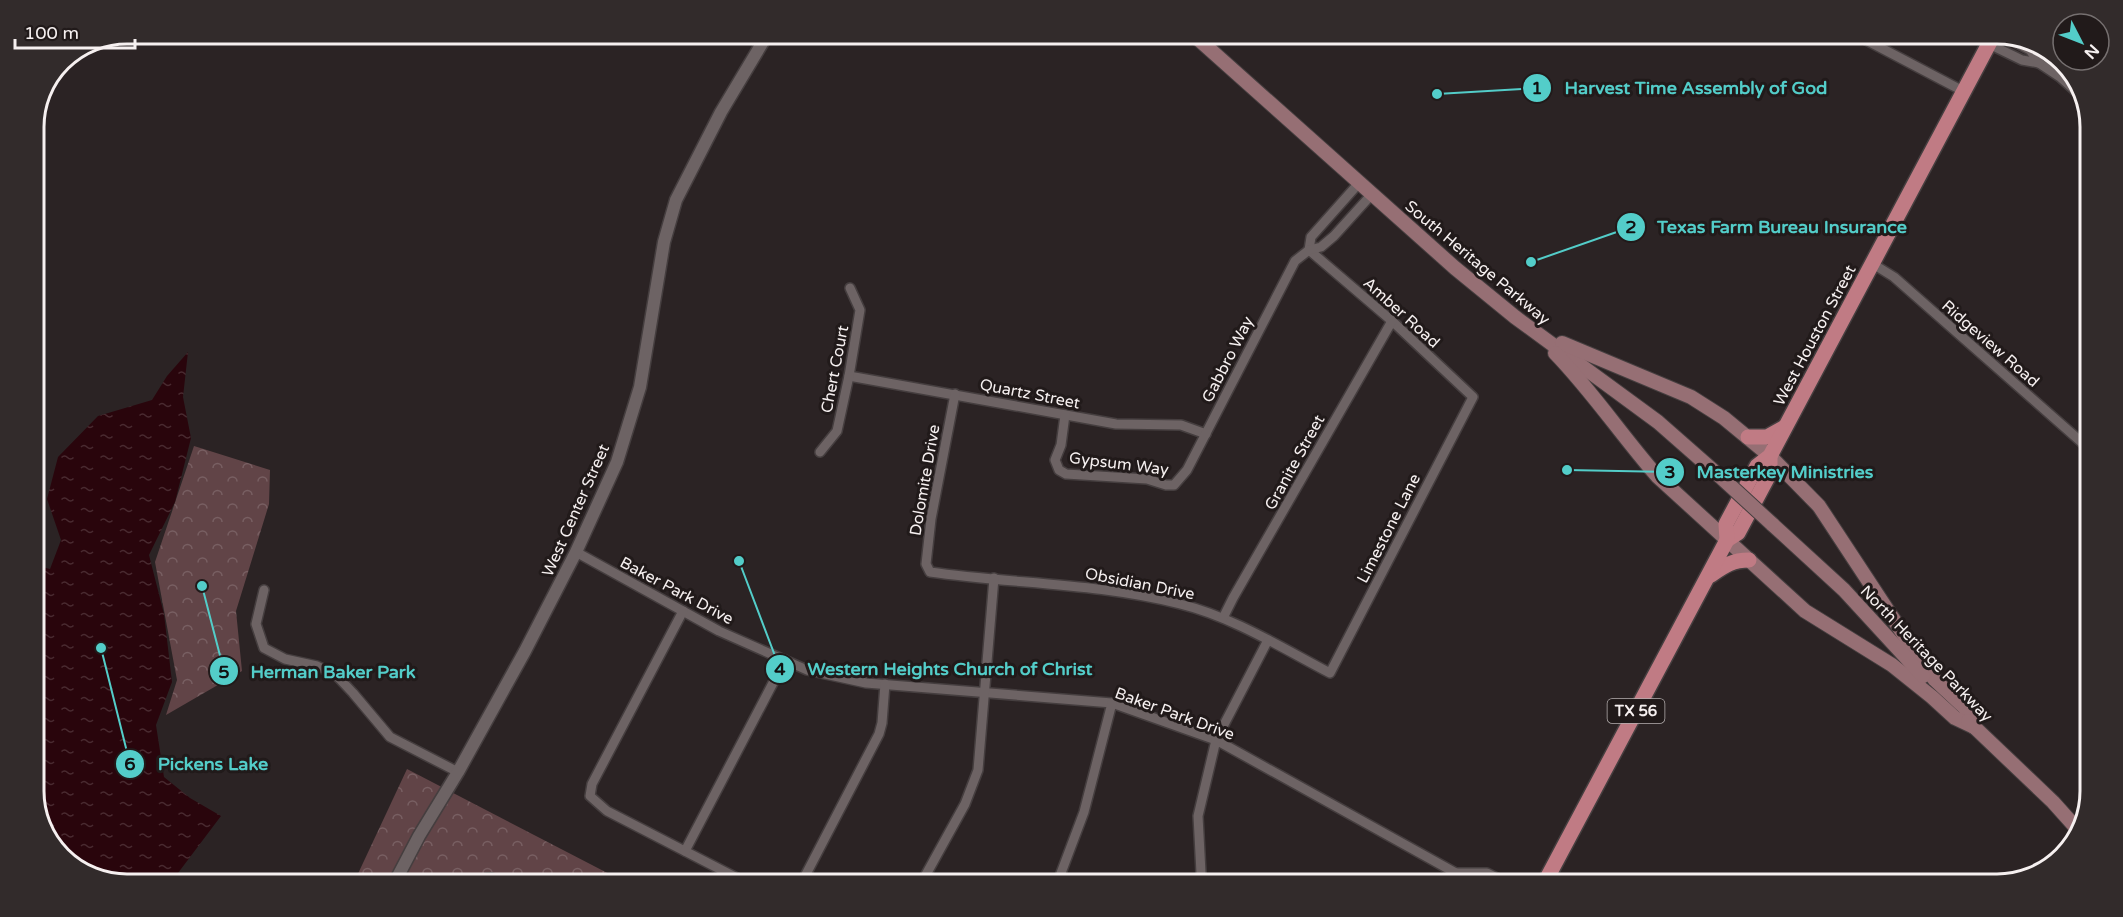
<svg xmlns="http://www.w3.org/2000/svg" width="2123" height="917" font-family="'Varela Round',sans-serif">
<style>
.forest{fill:url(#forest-crowns)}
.water{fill:url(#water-ripples)}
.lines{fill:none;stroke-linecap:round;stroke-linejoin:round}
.minor-casing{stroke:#453e3f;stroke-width:12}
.tertiary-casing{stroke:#453e3f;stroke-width:15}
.secondary-casing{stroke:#453e3f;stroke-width:16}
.primary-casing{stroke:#453e3f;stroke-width:18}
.minor{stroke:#6d6364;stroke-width:9}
.tertiary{stroke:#6d6364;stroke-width:12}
.secondary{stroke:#966f74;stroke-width:14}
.primary{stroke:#c07b84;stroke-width:15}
.secondary-bridge-casing{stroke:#453e3f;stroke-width:16;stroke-linecap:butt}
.secondary-bridge{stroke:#966f74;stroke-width:14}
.labels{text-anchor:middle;stroke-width:6;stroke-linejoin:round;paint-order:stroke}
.shield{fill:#211a1a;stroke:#b6b0b0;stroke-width:1.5}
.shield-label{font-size:15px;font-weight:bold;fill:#f6f0f0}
.street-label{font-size:16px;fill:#f6f0f0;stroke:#211a1a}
.rim{fill:none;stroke:#f6f0f0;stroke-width:3}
.leader{fill:none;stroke:#53cdc9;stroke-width:2}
.callout-dot{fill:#53cdc9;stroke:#211a1a;stroke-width:2}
.mark-label{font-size:18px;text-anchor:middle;font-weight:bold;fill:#111}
.callout-label{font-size:18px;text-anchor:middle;font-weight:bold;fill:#53cdc9;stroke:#211a1a;stroke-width:6;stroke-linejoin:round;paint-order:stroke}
</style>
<defs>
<pattern id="forest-crowns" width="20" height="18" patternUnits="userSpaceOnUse" patternTransform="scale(1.5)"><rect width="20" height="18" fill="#614447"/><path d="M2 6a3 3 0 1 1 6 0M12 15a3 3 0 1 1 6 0" fill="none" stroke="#785f62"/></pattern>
<pattern id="water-ripples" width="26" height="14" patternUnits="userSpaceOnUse" patternTransform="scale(1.5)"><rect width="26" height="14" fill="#29050c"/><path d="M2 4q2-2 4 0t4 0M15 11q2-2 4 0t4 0" fill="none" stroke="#492a30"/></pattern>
</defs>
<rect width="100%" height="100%" fill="#2b2324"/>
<g class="forest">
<polygon points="194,446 270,470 269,504 236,611 242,671 166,715 177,680 155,562"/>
<polygon points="407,769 619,879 356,878"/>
</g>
<polygon class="water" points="188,352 183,397 191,438 175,502 149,555 164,614 172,682 156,725 164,777 190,798 221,816 175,877 91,877 52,847 33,797 33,562 35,565 50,569 61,540 47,499 58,457 98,416 152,400 167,376"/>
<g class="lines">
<g class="minor-casing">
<g id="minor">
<polyline points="1864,39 1963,91"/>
<polyline points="2011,40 2030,50 2039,63 2060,77 2080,95"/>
<polyline points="1989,44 2022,60 2039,63"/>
<polyline points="1309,250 1311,237 1359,183"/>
<polyline points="1873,264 1894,277 2087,447"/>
<polyline points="849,376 1116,424 1181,425 1206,434"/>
<path d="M955,394L931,519L926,564L930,572C1013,584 1098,583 1180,604C1233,617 1282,648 1330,673L1473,397L1392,321L1309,250"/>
<polyline points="1065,415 1061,445 1055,460 1059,470 1066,474 1147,479 1166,485 1174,485 1187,470 1295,261 1309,250 1321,247 1334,236 1372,194"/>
<polyline points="820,452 837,431 849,376 860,310 850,288"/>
<polyline points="576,552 719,631 807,670 866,683 1112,703 1216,740 1472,882"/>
<polyline points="264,590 256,624 264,648 285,659 317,666 337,676 353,693 390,737 458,772"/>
<polyline points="683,611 592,784 590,796 607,811 739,879"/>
<polyline points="1223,618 1233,598 1392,321"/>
<polyline points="685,851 785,660"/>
<polyline points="1456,873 1487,873 1505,882"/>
<polyline points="487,878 492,878"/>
<polyline points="803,880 879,734 882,723 885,684"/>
<polyline points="923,880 965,804 978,770 994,578"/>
<polyline points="1058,881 1084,812 1112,703"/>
<polyline points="1198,881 1201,873 1198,816 1216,740 1268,640"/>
</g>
</g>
<g class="tertiary-casing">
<polyline id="tertiary" points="397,878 419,836 458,772 525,651 576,552 617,462 640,387 664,242 676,200 721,112 767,35"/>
</g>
<g class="secondary-casing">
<g id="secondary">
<polyline points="1196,37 1455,268 1515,317 1658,422 1724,480"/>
<polyline points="1562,343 1691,397 1724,418 1770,456 1819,506 1921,661 1935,680 1965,708 1974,727"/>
<path d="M1555,353C1592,391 1622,436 1657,476L1805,611L1892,665L1932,697L1955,718L1974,727"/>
<polyline points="1772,524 1844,590 1923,676"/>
<polyline points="1968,721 2053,802 2079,831"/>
</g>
</g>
<g class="primary-casing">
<g id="primary">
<polyline points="1748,437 1767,437 1785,427"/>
<polyline points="1727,540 1738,533 1770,473 1770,456"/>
<path d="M1711,575C1724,566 1732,560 1749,560"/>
<polyline points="1545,882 1727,540 1726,524 1757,466 1770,456 1991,40"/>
</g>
</g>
<use href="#minor" class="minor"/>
<use href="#tertiary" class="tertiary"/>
<use href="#secondary" class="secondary"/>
<use href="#primary" class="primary"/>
<g class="secondary-bridge-casing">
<polyline id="secondary-bridge" points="1724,480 1772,524"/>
</g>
<use href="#secondary-bridge" class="secondary-bridge"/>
</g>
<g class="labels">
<rect class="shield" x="1607.5" y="699" width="57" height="24" rx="4.5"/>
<g class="shield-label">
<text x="1636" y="716">TX 56</text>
</g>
<g class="street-label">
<text transform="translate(1478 262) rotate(40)" y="6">South Heritage Parkway</text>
<text transform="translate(1402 312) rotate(42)" y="6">Amber Road</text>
<text transform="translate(1814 335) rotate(-62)" y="6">West Houston Street</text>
<text transform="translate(1991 343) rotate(41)" y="6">Ridgeview Road</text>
<text transform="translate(1227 359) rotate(-63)" y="6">Gabbro Way</text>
<text transform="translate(834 369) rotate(-79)" y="6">Chert Court</text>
<text transform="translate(1030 393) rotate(11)" y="6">Quartz Street</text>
<text transform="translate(1294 462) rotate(-61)" y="6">Granite Street</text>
<text transform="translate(1119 463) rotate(7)" y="6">Gypsum Way</text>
<text transform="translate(924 480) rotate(-80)" y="6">Dolomite Drive</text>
<text transform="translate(575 510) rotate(-66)" y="6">West Center Street</text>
<text transform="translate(1388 528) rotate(-63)" y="6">Limestone Lane</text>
<text transform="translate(1140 583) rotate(11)" y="6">Obsidian Drive</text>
<text transform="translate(677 590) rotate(28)" y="6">Baker Park Drive</text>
<text transform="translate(1927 653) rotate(46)" y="6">North Heritage Parkway</text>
<text transform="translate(1175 713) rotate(20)" y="6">Baker Park Drive</text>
</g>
</g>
<path d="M0 0H2123V917H0ZM127 44H1997A83 83 0 0 1 2080 127V791A83 83 0 0 1 1997 874H127A83 83 0 0 1 44 791V127A83 83 0 0 1 127 44Z" fill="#322b2b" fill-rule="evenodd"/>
<path class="rim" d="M127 44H1997A83 83 0 0 1 2080 127V791A83 83 0 0 1 1997 874H127A83 83 0 0 1 44 791V127A83 83 0 0 1 127 44Z"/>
<path class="leader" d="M1437 94L1537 88M1531 262L1631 227M1567 470L1670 472M739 561L780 669M202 586L224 671M101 648L130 764"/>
<g class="callout-dot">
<circle cx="1437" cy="94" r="6"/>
<circle cx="1531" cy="262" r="6"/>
<circle cx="1567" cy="470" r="6"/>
<circle cx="739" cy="561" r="6"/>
<circle cx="202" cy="586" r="6"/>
<circle cx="101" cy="648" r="6"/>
<circle cx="1537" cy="88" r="15"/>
<circle cx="1631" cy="227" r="15"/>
<circle cx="1670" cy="472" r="15"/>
<circle cx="780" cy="669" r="15"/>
<circle cx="224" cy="671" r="15"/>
<circle cx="130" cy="764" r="15"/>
</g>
<g class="mark-label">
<text x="1537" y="94">1</text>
<text x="1631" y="233">2</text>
<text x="1670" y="478">3</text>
<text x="780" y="675">4</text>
<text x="224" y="678">5</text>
<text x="130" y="770">6</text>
</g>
<g class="callout-label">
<text x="1696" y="94">Harvest Time Assembly of God</text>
<text x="1782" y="233">Texas Farm Bureau Insurance</text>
<text x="1785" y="478">Masterkey Ministries</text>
<text x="950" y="675">Western Heights Church of Christ</text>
<text x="333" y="678">Herman Baker Park</text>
<text x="213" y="770">Pickens Lake</text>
</g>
<g transform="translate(2081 42) rotate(132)"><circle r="28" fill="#211a1a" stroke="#767070" stroke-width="1.5"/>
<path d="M0-4.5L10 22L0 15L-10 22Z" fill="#53cdc9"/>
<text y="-9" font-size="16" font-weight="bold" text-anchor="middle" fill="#f6f0f0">N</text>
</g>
<path d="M15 39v9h120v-9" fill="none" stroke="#f6f0f0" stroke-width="3"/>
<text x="24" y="39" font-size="18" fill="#f6f0f0" stroke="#211a1a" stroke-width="4.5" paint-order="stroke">100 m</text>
</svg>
